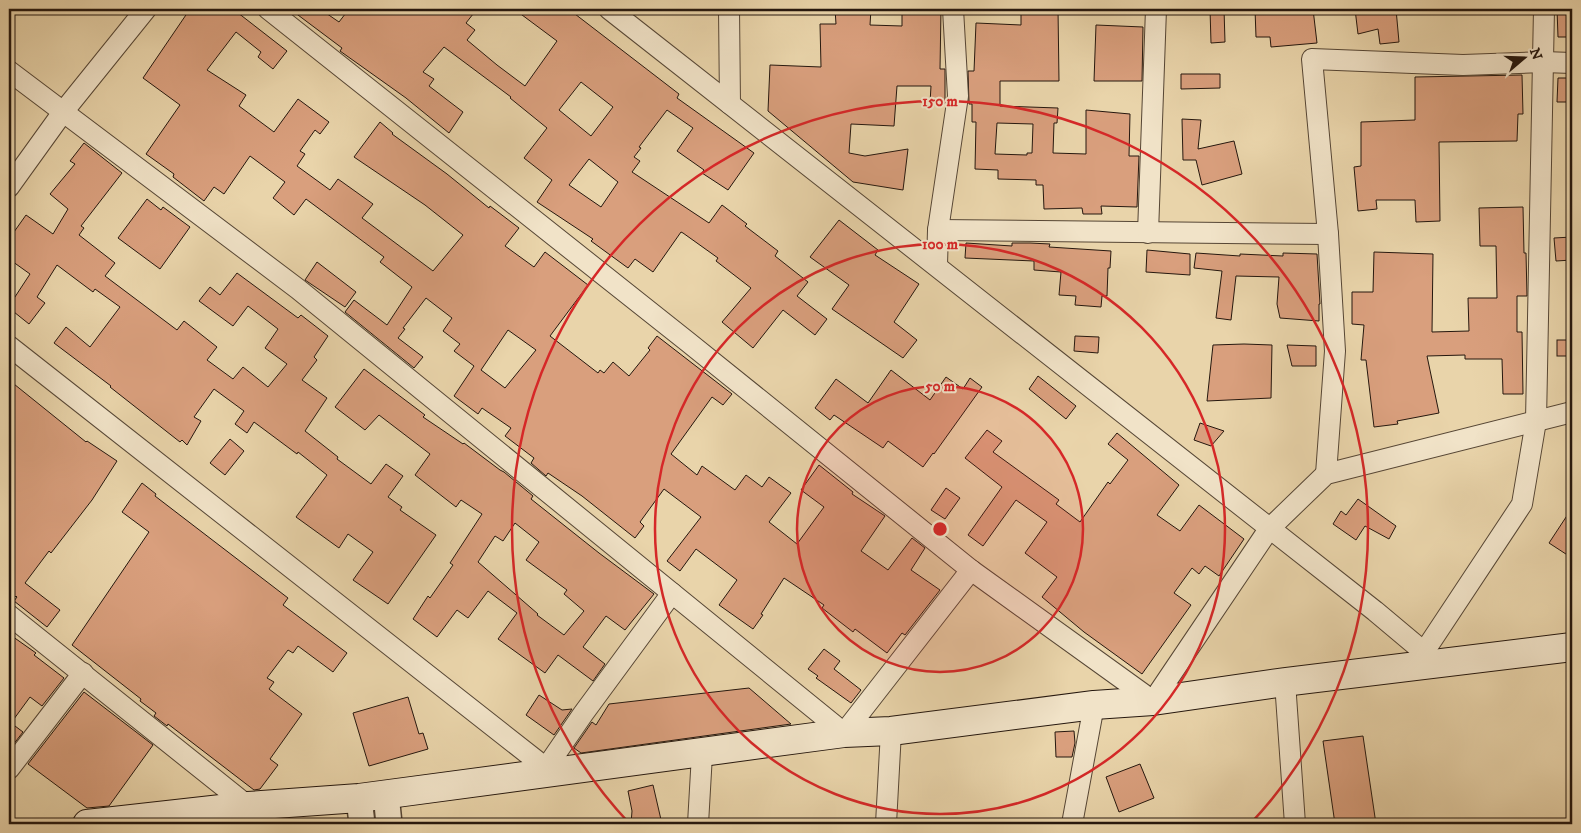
<svg xmlns="http://www.w3.org/2000/svg" width="1581" height="833" font-family="'IM FELL DW Pica',serif">
<style>
.building{fill:#d99f7d;stroke:#25170e;fill-rule:evenodd}
.lines{fill:none;stroke-linecap:round;stroke-linejoin:round}
.minor-casing{stroke:#564635;stroke-width:22}
.tertiary-casing{stroke:#564635;stroke-width:28}
.secondary-casing{stroke:#25170e;stroke-width:30}
.minor{stroke:#f1e3c8;stroke-width:20}
.tertiary{stroke:#f1e3c8;stroke-width:25}
.secondary{stroke:#f1e3c8;stroke-width:28}
.ring{fill:none;stroke:#d62828;stroke-width:2.5}
.centre{fill:#d62828;stroke:#f1e3c8;stroke-width:2.5}
.ring-label{font-size:15px;text-anchor:middle;font-weight:bold;fill:#d62828;stroke:#f1e3c8;stroke-width:4;stroke-linejoin:round;paint-order:stroke}
</style>
<rect width="100%" height="100%" fill="#e9d4aa"/>
<filter id="stains"><feTurbulence type="fractalNoise" baseFrequency=".004" numOctaves="4"/><feColorMatrix values="0 0 0 0 .2 0 0 0 0 .09 0 0 0 0 .02 0 0 0 .5 -.17"/></filter>
<radialGradient id="worn" r=".72"><stop offset=".6" stop-color="#630" stop-opacity="0"/><stop offset="1" stop-color="#630" stop-opacity=".3"/></radialGradient>
<g class="building">
<path d="M190,9H233L287,51L273,69L258,57L261,52L236,32L207,70L246,95L239,106L274,132L298,99L329,122L320,134L315,130L300,151L305,154L297,166L330,190L338,179L373,204L362,218L433,271L463,235L425,205L354,157L380,122L393,133L392,134L447,174L489,208L490,206L519,228L505,246L534,267L545,252L588,285L550,336L598,373L600,370L604,373L613,362L629,376L650,350L648,348L657,336L732,394L723,405L712,397L671,454L697,475L702,466L735,490L746,475L762,487L769,477L791,493L769,522L797,544L824,507L801,490L819,465L853,492L852,494L885,516L861,551L888,570L912,538L925,548L911,570L940,590L905,635L902,633L887,653L855,629L853,632L822,608L824,605L784,578L761,614L763,615L753,629L719,605L737,580L696,549L680,571L667,561L701,517L664,489L640,522L644,526L635,538L582,496L548,473L546,476L531,463L534,458L505,436L511,428L482,408L478,414L454,396L474,366L454,351L460,344L443,331L452,318L426,298L403,328L405,329L398,338L423,357L414,368L345,312L354,300L387,325L412,287L380,262L384,257L306,199L294,215L273,198L285,182L250,156L224,194L214,187L204,201L173,177L174,174L146,154L180,105L143,78ZM508,330L536,350L505,388L481,370Z"/>
<path d="M290,9H320L339,22L349,9H477L466,23L475,30L467,40L497,65L525,86L557,41L514,9H579L575,14L679,94L677,98L754,153L728,190L702,173L704,170L677,151L693,128L667,110L639,147L641,148L634,157L640,161L632,172L709,223L722,205L747,224L745,226L778,251L775,256L808,282L797,296L827,319L815,335L783,310L753,348L722,322L751,288L716,261L718,258L683,233L681,232L653,272L635,259L628,268L591,241L593,239L537,202L552,180L524,158L547,128L510,98L511,97L444,47L423,72L434,79L429,86L463,112L449,133L406,98L340,51L342,48ZM581,82L613,107L591,136L559,110ZM589,159L618,182L601,207L569,185Z"/>
<polygon points="835,9 871,9 870,25 902,26 902,9 941,9 940,69 945,69 945,103 930,103 931,86 897,86 894,126 851,124 849,153 865,156 908,149 903,190 853,182 768,111 770,65 821,67 820,24 836,24"/>
<path d="M1021,9H1058L1059,81H1000V106L1058,108L1057,123H1054L1053,153L1086,154V110L1130,114L1129,156H1139L1137,207L1101,206L1102,214H1083L1082,208L1044,209L1043,185H1036V180L998,179V170L975,169L976,122H972V104H969L968,71H974L976,23L1021,25ZM997,123L1033,124L1032,153H1027V155L995,154Z"/>
<polygon points="1210,9 1224,9 1225,42 1211,43"/>
<polygon points="1255,9 1313,9 1317,43 1271,47 1270,37 1256,37"/>
<polygon points="1355,9 1396,9 1399,42 1380,44 1378,29 1358,34"/>
<polygon points="1557,9 1572,9 1572,37 1558,37"/>
<polygon points="1096,25 1143,27 1142,81 1094,81"/>
<polygon points="1181,74 1220,74 1220,88 1181,89"/>
<polygon points="1522,75 1523,114 1518,114 1517,141 1439,142 1440,221 1416,222 1415,200 1376,200 1377,209 1358,211 1354,167 1361,166 1361,122 1415,120 1415,77"/>
<polygon points="1558,78 1572,78 1572,102 1557,102"/>
<polygon points="1182,119 1201,120 1198,149 1234,141 1242,174 1202,185 1196,160 1183,160"/>
<polygon points="84,143 122,173 81,226 84,228 79,235 115,263 105,276 177,330 184,321 217,347 207,360 233,379 243,367 268,387 287,364 265,348 278,329 248,306 233,326 199,301 210,287 220,295 237,273 298,318 301,315 328,336 314,357 317,360 302,380 327,398 305,431 338,457 337,459 371,484 386,464 403,476 388,497 402,507 400,510 436,535 388,604 353,580 373,552 348,534 339,548 296,517 327,475 298,452 297,454 254,422 247,433 235,424 244,411 214,389 194,417 201,421 187,445 182,440 180,442 110,387 111,386 54,343 66,327 90,347 120,307 95,289 93,292 57,265 37,297 45,303 29,324 9,308 9,306 30,274 9,259 9,239 26,215 53,234 68,209 50,194 75,164 70,161"/>
<polygon points="147,199 161,210 163,207 190,227 160,269 118,238"/>
<polygon points="1523,207 1524,253 1526,253 1527,296 1517,296 1517,332 1522,332 1523,394 1503,394 1502,359 1465,359 1465,355 1427,356 1439,413 1397,421 1398,424 1374,427 1366,360 1361,360 1364,325 1352,324 1352,292 1373,292 1374,252 1433,254 1432,332 1469,331 1468,298 1497,298 1496,246 1480,246 1479,208"/>
<polygon points="839,220 878,250 875,255 919,284 894,322 917,340 903,358 832,309 849,285 810,257"/>
<polygon points="1572,237 1572,260 1556,261 1554,238"/>
<polygon points="966,243 1012,246 1012,243 1030,243 1050,244 1049,247 1111,251 1110,268 1108,268 1107,296 1102,296 1101,307 1075,305 1076,296 1059,295 1061,272 1034,270 1034,261 965,258"/>
<polygon points="1147,250 1190,254 1190,275 1146,272"/>
<polygon points="1196,253 1240,256 1240,254 1283,256 1283,253 1317,254 1320,304 1319,304 1319,321 1280,318 1277,304 1279,277 1236,276 1231,320 1216,318 1222,271 1194,268"/>
<polygon points="317,262 356,292 345,307 305,280"/>
<polygon points="1075,336 1099,337 1098,353 1074,351"/>
<rect x="1557" y="340" width="15" height="16"/>
<polygon points="1244,344 1272,345 1271,398 1207,401 1213,345"/>
<polygon points="1287,345 1316,346 1316,366 1292,366"/>
<path d="M364,369L425,415L423,417L463,444L464,443L500,470L504,472L533,496L531,499L599,553L654,594L625,630L606,616L583,647L605,664L593,681L558,655L545,673L498,639L517,613L488,591L468,618L457,610L437,637L413,619L428,596L430,598L453,565L450,563L482,514L461,500L456,507L415,475L430,454L379,415L365,430L335,407ZM515,523L539,542L526,560L567,590L564,594L584,611L564,635L537,615L538,614L478,562L495,536L503,541Z"/>
<polygon points="891,370 930,400 946,377 963,389 970,378 982,387 934,454 933,453 923,467 888,441 883,448 834,415 830,420 815,408 836,379 868,403"/>
<polygon points="1038,376 1076,406 1066,419 1029,389"/>
<polygon points="9,380 86,442 87,441 117,461 92,500 51,553 49,551 25,583 60,610 47,627 14,601 17,597 16,596 9,603"/>
<polygon points="1200,423 1224,431 1211,446 1194,440"/>
<polygon points="987,430 1002,441 993,452 1059,500 1056,504 1080,522 1108,482 1110,484 1128,460 1108,444 1117,433 1179,485 1157,515 1180,531 1199,505 1244,539 1219,576 1205,566 1199,574 1192,568 1174,593 1191,605 1142,674 1084,632 1042,597 1057,577 1025,553 1047,522 1016,500 983,546 968,535 1002,487 965,458"/>
<polygon points="230,439 244,451 225,475 210,463"/>
<polygon points="142,483 156,494 155,496 288,598 283,605 347,653 333,672 298,646 293,653 288,650 267,678 274,682 269,689 302,714 270,759 278,765 260,789 254,790 168,724 167,726 154,716 156,713 140,701 141,699 72,645 149,532 122,512"/>
<polygon points="946,488 960,498 945,519 931,510"/>
<polygon points="1358,499 1396,526 1389,539 1365,526 1356,540 1333,524 1341,511 1346,515"/>
<polygon points="1572,508 1572,558 1549,543"/>
<polygon points="9,634 36,653 34,655 64,678 42,706 30,697 11,723 23,732 9,750"/>
<polygon points="824,649 840,661 834,669 861,690 851,703 816,678 818,676 808,669"/>
<polygon points="749,688 791,724 581,753 574,748 592,722 596,725 609,704"/>
<polygon points="84,692 153,745 109,806 87,808 28,764"/>
<polygon points="539,695 562,710 572,709 554,735 526,715"/>
<polygon points="408,697 419,734 423,733 428,749 369,766 353,713"/>
<polygon points="1074,731 1075,743 1072,757 1056,757 1055,732"/>
<polygon points="1363,736 1376,824 1335,824 1323,741"/>
<polygon points="1140,764 1154,798 1119,812 1106,777"/>
<polygon points="653,785 662,824 631,824 632,811 628,791"/>
</g>
<g class="lines">
<g class="minor-casing">
<g id="minor">
<polyline points="268,9 688,342 971,570 1153,701 1269,529 1326,474 1572,412"/>
<polyline points="609,9 1375,611 1437,663"/>
<polyline points="729,9 730,104"/>
<polyline points="9,71 298,289 844,733 971,570"/>
<polyline points="9,187 63,112 146,9"/>
<polyline points="938,230 1328,234"/>
<polyline points="1148,233 1156,9"/>
<polyline points="937,265 938,230 958,96 953,9"/>
<polyline points="9,346 546,768 548,773"/>
<polyline points="1326,474 1335,351 1328,234 1312,59 1463,65 1543,62 1572,63"/>
<polyline points="9,615 248,806"/>
<polyline points="1424,652 1522,504 1536,421 1544,9"/>
<polyline points="1285,682 1295,824"/>
<polyline points="546,768 583,714 672,593"/>
<polyline points="9,769 83,673"/>
<polyline points="698,824 702,754"/>
<polyline points="886,824 891,731"/>
<polyline points="1072,824 1094,705"/>
</g>
</g>
<g class="tertiary-casing">
<g id="tertiary">
<polyline points="386,794 389,824"/>
<polyline points="359,798 362,824"/>
</g>
</g>
<g class="secondary-casing">
<polyline id="secondary" points="87,824 248,806 359,798 844,733 891,731 1094,705 1153,701 1285,682 1572,647"/>
</g>
<use href="#minor" class="minor"/>
<use href="#tertiary" class="tertiary"/>
<use href="#secondary" class="secondary"/>
</g>
<circle cx="940" cy="529" r="143" fill="#d62828" fill-opacity=".12"/>
<g class="ring">
<circle cx="940" cy="529" r="143"/>
<circle cx="940" cy="529" r="285"/>
<path d="M630 824A428 428 0 1 1 1250 824"/>
</g>
<circle cx="940" cy="529" r="8" class="centre"/>
<g class="ring-label">
<text x="940" y="106">150 m</text>
<text x="940" y="249">100 m</text>
<text x="940" y="391">50 m</text>
</g>
<rect width="1581" height="833" fill="none" stroke="#e9d4aa" stroke-width="30"/>
<rect x="10" y="10" width="1561" height="813" fill="none" stroke="#25170e" stroke-width="2.5"/>
<rect x="15" y="15" width="1551" height="803" fill="none" stroke="#25170e"/>
<g transform="translate(1524 58) rotate(71)" stroke="#f1e3c8" stroke-width="4" paint-order="stroke">
<path d="M0-4L9 19L0 12L-9 19Z" fill="#25170e"/>
<text y="-8" font-size="14" font-weight="bold" text-anchor="middle" fill="#25170e">N</text>
</g>
<rect width="100%" height="100%" filter="url(#stains)"/>
<rect width="100%" height="100%" fill="url(#worn)"/>
</svg>
